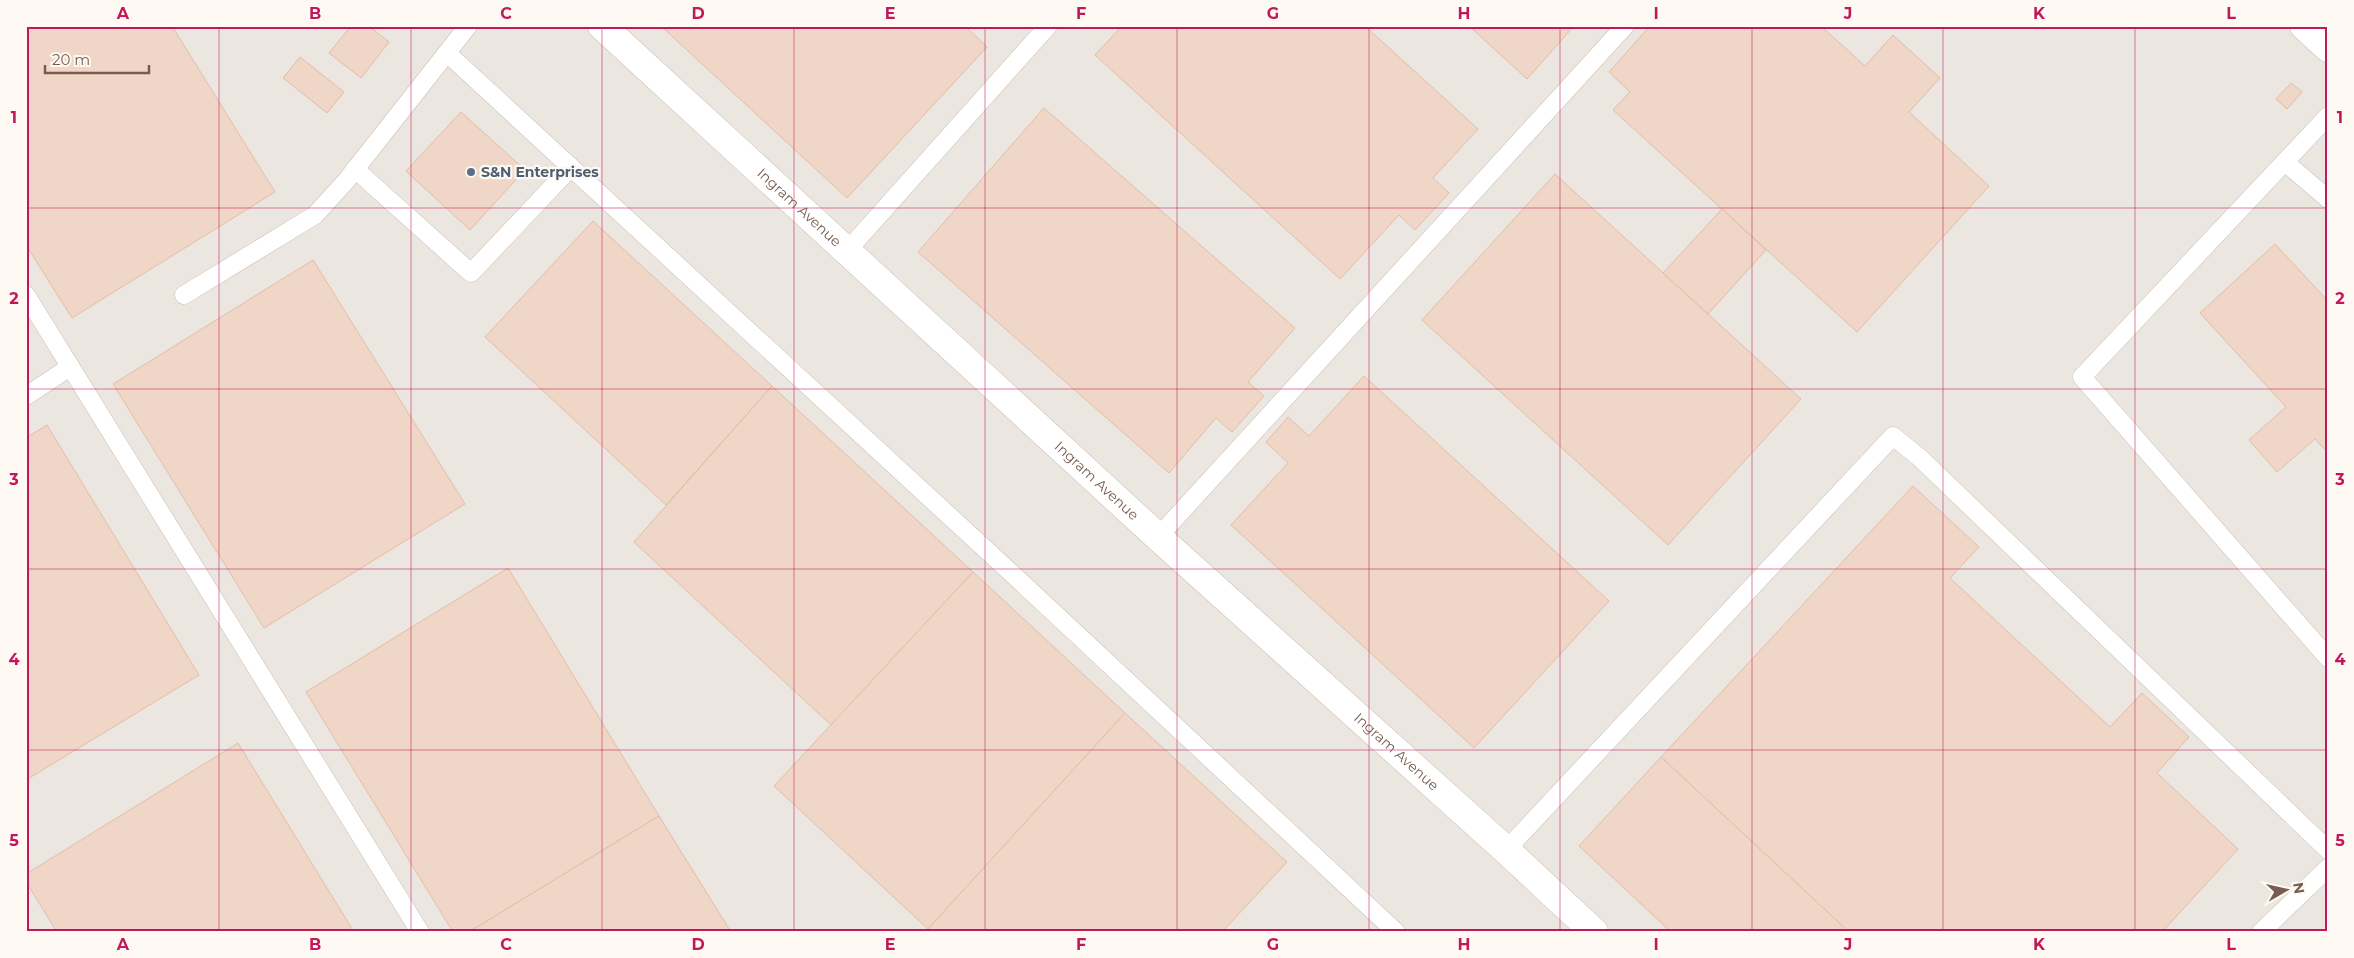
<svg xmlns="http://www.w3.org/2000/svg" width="2354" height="958" font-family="Montserrat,sans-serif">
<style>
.industrial{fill:#ece6e1}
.building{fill:#f0d6c6;stroke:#e1bda7}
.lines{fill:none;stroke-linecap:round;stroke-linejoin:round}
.lane-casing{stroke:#cebeb2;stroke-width:19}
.street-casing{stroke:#cebeb2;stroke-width:29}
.lane{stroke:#fff;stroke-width:18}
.street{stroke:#fff;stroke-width:28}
.grid{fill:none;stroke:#c2185b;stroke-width:1;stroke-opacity:0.55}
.service-dot{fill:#5c6f8a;stroke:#fefaf3;stroke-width:2}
.labels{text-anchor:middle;stroke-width:4.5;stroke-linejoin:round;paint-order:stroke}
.service-label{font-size:14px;font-weight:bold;fill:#4e5e75;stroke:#fefaf3;text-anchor:start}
.street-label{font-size:14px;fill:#775d50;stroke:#fefaf3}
.neatline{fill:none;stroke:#c2185b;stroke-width:2}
.grid-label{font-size:16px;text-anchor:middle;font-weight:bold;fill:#c2185b}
</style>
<rect width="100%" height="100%" fill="#fcf6ed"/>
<rect class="industrial" x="26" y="26" width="2302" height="906"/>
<g class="building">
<polygon points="26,26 172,26 275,192 72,318 26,245"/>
<polygon points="351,26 369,26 389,42 361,78 329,53"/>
<polygon points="661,26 965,26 987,47 847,198"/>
<polygon points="1122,26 1365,26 1478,129 1433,178 1449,193 1415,230 1399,215 1340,279 1095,55"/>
<polygon points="1469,26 1574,26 1527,79"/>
<polygon points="1650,26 1821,26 1865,66 1893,35 1940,78 1909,112 1989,186 1857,332 1613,110 1630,92 1609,72"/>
<polygon points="300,57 344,92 327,113 283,78"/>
<polygon points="2291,83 2302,92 2287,109 2276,99"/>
<polygon points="1044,108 1295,328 1248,382 1264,396 1232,432 1216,418 1169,473 918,252"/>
<polygon points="461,112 525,170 470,230 406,171"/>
<polygon points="1555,174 1801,399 1668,545 1422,320"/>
<polygon points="1722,209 1766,250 1708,314 1663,273"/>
<polygon points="593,221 772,386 666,505 485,337"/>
<polygon points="2275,244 2328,301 2328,453 2315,439 2277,472 2249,440 2286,407 2200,313"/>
<polygon points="313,260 465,504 264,628 113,384"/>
<polygon points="1364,376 1609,601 1474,748 1231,525 1288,463 1266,442 1288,417 1309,436"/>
<polygon points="772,386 973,572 831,725 634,542"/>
<polygon points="47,425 199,675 26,780 26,438"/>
<polygon points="1913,486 1979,547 1950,578 2110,727 2142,693 2189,737 2157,773 2238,849 2162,932 1849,932 1661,757"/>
<polygon points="508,568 659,816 469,932 453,932 306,692"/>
<polygon points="973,572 1125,713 928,929 774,786"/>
<polygon points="1125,713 1287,862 1222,932 930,932 928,929"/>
<polygon points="238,743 354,932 57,932 26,882 26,874"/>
<polygon points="1661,757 1849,932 1671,932 1579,846"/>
<polygon points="659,816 731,932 469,932"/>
</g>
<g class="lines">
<g class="lane-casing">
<g id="lane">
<polyline points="447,53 1021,582 1396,932"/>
<polyline points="2328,116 2082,377 2328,658"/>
<polyline points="2285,162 2328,199"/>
<polyline points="355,169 471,273 571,167"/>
<polyline points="846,252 1048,26"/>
<polyline points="26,295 420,932"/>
<polyline points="184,295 315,215 346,181 468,26"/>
<polyline points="26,396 70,367"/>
<polyline points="1158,537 1625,26"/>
<polyline points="1506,850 1893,436 1920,458 2328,850"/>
<polyline points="2261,932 2328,868"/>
</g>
</g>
<g class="street-casing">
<g id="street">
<path id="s1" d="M602,26L1158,537L1506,850L1594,932"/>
<polyline points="2304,26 2328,48"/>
</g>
</g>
<use href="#lane" class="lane"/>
<use href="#street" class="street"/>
</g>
<path class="grid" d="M219,26V932M411,26V932M602,26V932M794,26V932M985,26V932M1177,26V932M1369,26V932M1560,26V932M1752,26V932M1943,26V932M2135,26V932M26,208H2328M26,389H2328M26,569H2328M26,750H2328"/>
<circle class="service-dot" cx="471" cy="172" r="5"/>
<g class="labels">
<g class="service-label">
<text x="481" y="177">S&amp;N Enterprises</text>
</g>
<g class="street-label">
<text dy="5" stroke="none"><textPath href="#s1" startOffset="268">Ingram Avenue</textPath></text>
<text dy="5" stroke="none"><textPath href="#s1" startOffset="672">Ingram Avenue</textPath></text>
<text dy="5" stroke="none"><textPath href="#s1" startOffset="1076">Ingram Avenue</textPath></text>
</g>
</g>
<rect width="2354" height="958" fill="none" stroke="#fefaf3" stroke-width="55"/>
<g transform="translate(2286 890) rotate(81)" stroke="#fefaf3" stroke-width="4" paint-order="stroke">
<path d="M0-4L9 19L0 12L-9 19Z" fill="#775d50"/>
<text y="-8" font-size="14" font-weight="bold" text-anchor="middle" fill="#775d50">N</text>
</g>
<path d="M45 65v8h104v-8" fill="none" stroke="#775d50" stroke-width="2.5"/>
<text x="52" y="65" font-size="15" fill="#775d50" stroke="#fefaf3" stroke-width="4" paint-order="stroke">20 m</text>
<rect x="28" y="28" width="2298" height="902" class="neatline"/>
<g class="grid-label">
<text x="123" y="19">A</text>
<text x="315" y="19">B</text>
<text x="506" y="19">C</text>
<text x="698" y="19">D</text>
<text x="890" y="19">E</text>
<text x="1081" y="19">F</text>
<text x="1273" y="19">G</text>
<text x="1464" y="19">H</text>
<text x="1656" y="19">I</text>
<text x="1848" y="19">J</text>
<text x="2039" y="19">K</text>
<text x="2231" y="19">L</text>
<text x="14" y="123">1</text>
<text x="2340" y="123">1</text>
<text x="14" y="304">2</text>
<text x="2340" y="304">2</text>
<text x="14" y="485">3</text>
<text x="2340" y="485">3</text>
<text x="14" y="665">4</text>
<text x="2340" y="665">4</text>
<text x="14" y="846">5</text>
<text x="2340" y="846">5</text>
<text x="123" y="950">A</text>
<text x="315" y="950">B</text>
<text x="506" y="950">C</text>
<text x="698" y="950">D</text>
<text x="890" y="950">E</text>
<text x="1081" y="950">F</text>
<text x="1273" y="950">G</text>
<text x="1464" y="950">H</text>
<text x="1656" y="950">I</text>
<text x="1848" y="950">J</text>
<text x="2039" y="950">K</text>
<text x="2231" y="950">L</text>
</g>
</svg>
